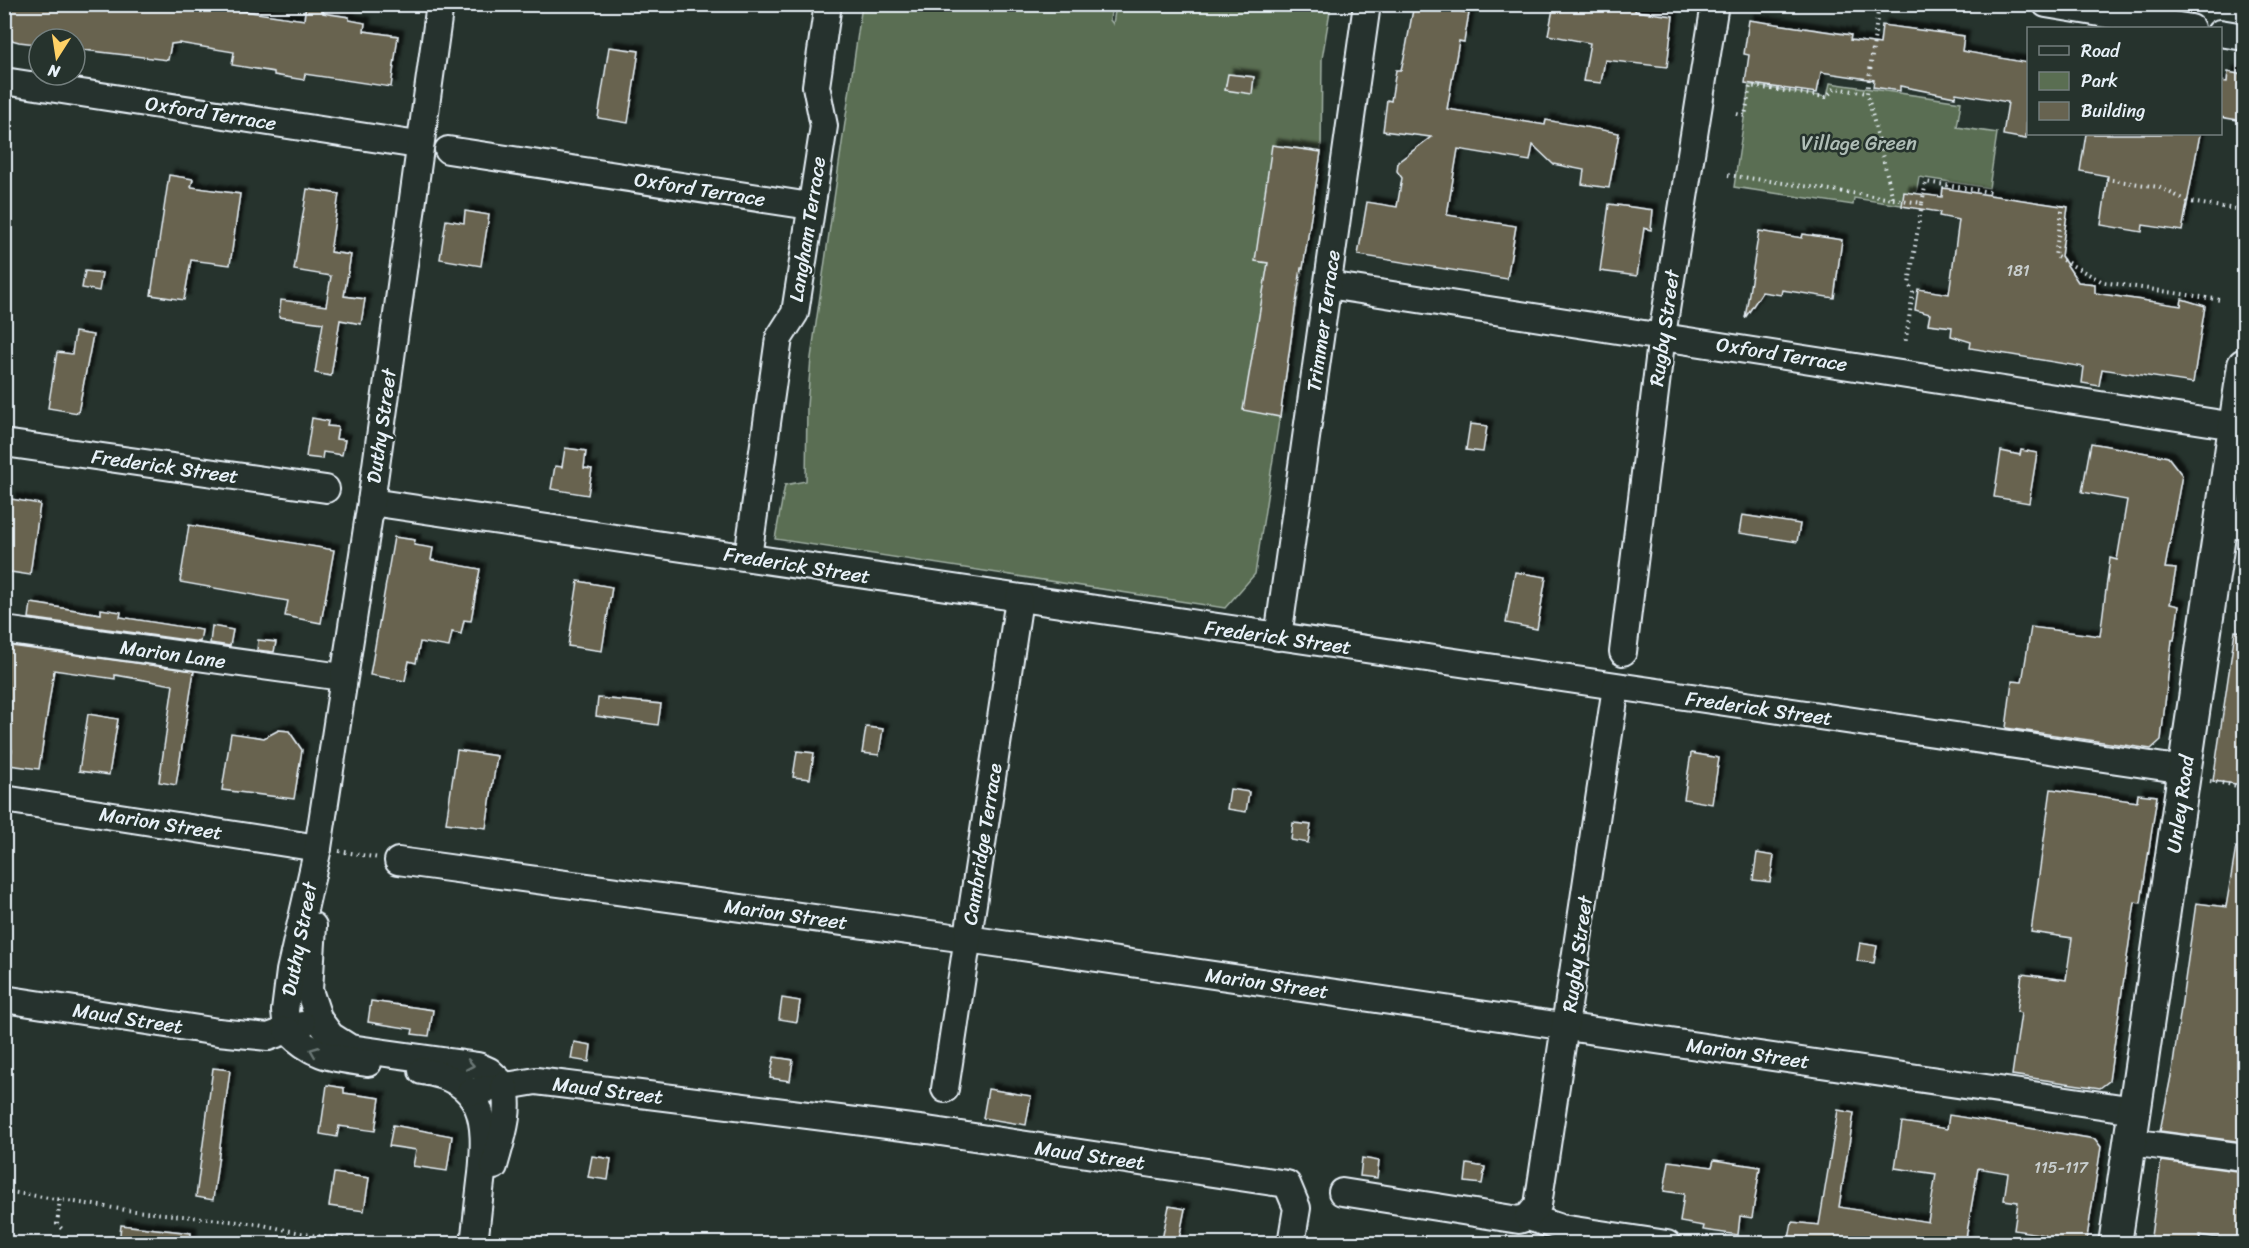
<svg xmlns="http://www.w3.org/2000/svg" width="2249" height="1248" font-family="Sriracha,sans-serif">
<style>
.green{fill:#5a6e52;stroke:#a1b0a5;stroke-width:1.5}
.building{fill:#676350;stroke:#e8f1f8;stroke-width:1.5;filter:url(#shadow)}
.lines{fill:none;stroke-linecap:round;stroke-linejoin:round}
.minor-casing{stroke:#e8f1f8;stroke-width:30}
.major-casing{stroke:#e8f1f8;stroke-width:36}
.path{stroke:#e8f1f8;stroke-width:4;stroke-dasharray:1.5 4.5;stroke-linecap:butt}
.minor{stroke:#26332d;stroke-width:26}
.major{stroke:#26332d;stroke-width:32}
.oneway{stroke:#6a7674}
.labels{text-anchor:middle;stroke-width:5;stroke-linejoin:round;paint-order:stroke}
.number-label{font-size:16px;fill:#c8cece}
.street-label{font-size:20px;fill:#e8f1f8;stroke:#26332d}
.park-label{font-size:20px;fill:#afbdb6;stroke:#26332d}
</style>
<defs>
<filter id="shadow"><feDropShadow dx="5.5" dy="-5.5" stdDeviation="1.5" flood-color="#0009"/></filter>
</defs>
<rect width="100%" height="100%" fill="#26332d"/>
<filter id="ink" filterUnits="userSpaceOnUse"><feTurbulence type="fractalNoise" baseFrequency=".0167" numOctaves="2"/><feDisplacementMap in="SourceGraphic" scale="12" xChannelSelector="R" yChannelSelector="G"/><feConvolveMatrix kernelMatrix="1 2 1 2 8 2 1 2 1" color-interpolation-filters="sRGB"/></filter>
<g filter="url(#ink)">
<g class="green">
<polygon points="862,5 1112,5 1110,20 1113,24 1116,5 1331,5 1322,59 1321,152 1255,574 1225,608 775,539 785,485 806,481 807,406 811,358"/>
<polygon points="1830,83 1961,102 1957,127 1997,133 1989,188 1919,177 1914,207 1854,198 1853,205 1734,187 1749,85 1827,97"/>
</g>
<g class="building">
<polygon points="9,4 230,4 230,9 304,20 306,4 324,4 323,13 349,17 349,20 365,23 364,31 398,36 391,87 305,74 304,80 274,75 274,72 232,65 234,52 179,43 171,44 168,60 75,49 75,39 36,39 36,44 19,42 4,38"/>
<polygon points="1414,4 1441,4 1440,8 1469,13 1464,42 1459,41 1447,109 1545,125 1546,120 1619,133 1609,188 1582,184 1584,170 1553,164 1533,145 1530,161 1458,149 1447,215 1516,226 1507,279 1358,255 1367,202 1397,207 1402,178 1397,171 1398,162 1431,137 1383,131 1387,100 1391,101 1396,70 1401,70 1405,53"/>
<polygon points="1554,4 1636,4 1635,11 1673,16 1667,67 1605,60 1601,83 1583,81 1590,43 1548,35"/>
<polygon points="1749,20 1851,35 1850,40 1880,44 1882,25 1964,36 1962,51 2028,63 2026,139 2003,135 2008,102 1956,93 1955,97 1900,86 1900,91 1873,87 1874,80 1821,72 1817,93 1745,83 1749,55 1744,54"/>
<polygon points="609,47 639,51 628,123 598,118"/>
<polygon points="2228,72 2244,75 2244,121 2220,117 2220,81 2227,82"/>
<polygon points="1228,74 1254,77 1252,94 1225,90"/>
<polygon points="2086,134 2200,134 2182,231 2143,225 2142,232 2101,225 2108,176 2080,171"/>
<polygon points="1272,145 1321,152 1303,268 1301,268 1280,417 1243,410 1268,263 1255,261"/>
<polygon points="169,175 193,179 191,187 240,194 230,265 191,260 184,300 151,295"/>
<polygon points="1943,188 2068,207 2061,256 2078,282 2095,284 2095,293 2181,306 2182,299 2205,306 2193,383 2102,369 2099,386 2082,383 2084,367 1970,348 1971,342 1951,336 1952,327 1928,324 1930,314 1915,310 1918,289 1949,294 1959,220 1939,216 1940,212 1902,206 1904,192 1942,197"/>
<polygon points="307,189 339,194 330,252 351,255 344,296 365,299 361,324 340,320 331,376 315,373 323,323 279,317 281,300 326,306 331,276 294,270"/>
<polygon points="1609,204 1653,210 1651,230 1644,228 1637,276 1600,271"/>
<polygon points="465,211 489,215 481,266 440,259 446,220 464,223"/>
<polygon points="1759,231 1802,238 1803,234 1842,240 1834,298 1782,290 1781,295 1762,292 1745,318"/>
<polygon points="85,271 102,273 99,291 82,288"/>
<polygon points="75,332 93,335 78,413 48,408 57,352 72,354"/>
<polygon points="312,418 328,421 327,426 338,427 336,439 345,440 342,455 323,452 322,459 306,457"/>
<polygon points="1470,424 1487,426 1483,452 1466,450"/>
<polygon points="2091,443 2168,457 2182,475 2165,568 2176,569 2170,604 2179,606 2174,640 2172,640 2161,740 2151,749 2006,728 2012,681 2022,682 2031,627 2100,636 2110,558 2117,560 2127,500 2082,492"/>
<polygon points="565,448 586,451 584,468 592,469 588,495 551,489 555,466 562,467"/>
<polygon points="2021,450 2037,453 2029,503 1994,497 2001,451 2020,455"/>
<polygon points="11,499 40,504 30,575 4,571 4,541"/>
<polygon points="1742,515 1800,524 1797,542 1739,533"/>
<polygon points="189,525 334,550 321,623 285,616 288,601 180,582"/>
<polygon points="394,537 415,540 414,545 433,548 431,560 480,569 471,621 464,620 461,634 452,632 449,647 420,642 416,663 409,661 405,681 370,675"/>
<polygon points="1515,572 1546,577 1537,629 1506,623"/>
<polygon points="578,581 612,587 602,651 568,646"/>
<polygon points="31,603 101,614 101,609 121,612 120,617 202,630 200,642 29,618"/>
<polygon points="212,626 233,630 230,646 210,643"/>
<polygon points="2235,631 2244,632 2244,785 2213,781"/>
<polygon points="258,640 276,642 274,652 257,650"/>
<polygon points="4,645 194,671 176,785 159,782 173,685 115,675 115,679 54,670 39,769 9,765 12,750 4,749"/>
<polygon points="598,698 661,704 658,725 596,716"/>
<polygon points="88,714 118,719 109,775 79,771"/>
<polygon points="866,727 883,729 879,755 862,753"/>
<polygon points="279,730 289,731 302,750 294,799 222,790 231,733 264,738"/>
<polygon points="457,750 497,756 486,828 446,823"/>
<polygon points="797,751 814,753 810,779 793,777"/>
<polygon points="1691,753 1719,758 1712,804 1684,799"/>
<polygon points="1230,789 1249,792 1246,812 1227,809"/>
<polygon points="2051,789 2137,802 2138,794 2157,796 2141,903 2135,902 2109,1081 2100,1088 2012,1075 2021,1013 2017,1012 2022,974 2066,980 2072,938 2031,932"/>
<polygon points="1293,823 1311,825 1308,843 1291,840"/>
<polygon points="2236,847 2244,848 2244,1142 2160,1131 2172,1071 2196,903 2226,907"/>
<polygon points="1757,853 1774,856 1770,882 1753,880"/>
<polygon points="1860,943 1877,946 1874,963 1857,961"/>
<polygon points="782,998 800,1001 797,1022 779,1019"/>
<polygon points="371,1001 433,1010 429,1036 412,1034 413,1029 368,1022"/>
<polygon points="574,1042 591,1045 589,1062 571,1059"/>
<polygon points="774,1057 793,1060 790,1081 770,1078"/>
<polygon points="213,1068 230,1070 213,1200 196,1197"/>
<polygon points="327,1085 344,1088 344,1093 380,1098 375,1131 339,1126 337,1137 320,1134"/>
<polygon points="988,1089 1031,1096 1026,1125 983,1118"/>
<polygon points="1838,1110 1854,1113 1839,1207 1928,1222 1936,1174 1895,1168 1902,1122 1947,1129 1949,1115 2095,1139 2101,1147 2086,1244 2043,1244 2045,1235 2014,1230 2018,1202 2004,1200 2008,1173 1978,1168 1965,1244 1788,1244 1792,1222 1819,1225"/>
<polygon points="393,1125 452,1136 447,1171 413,1166 416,1150 389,1146"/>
<polygon points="592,1156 611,1159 608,1180 588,1177"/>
<polygon points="1362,1158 1379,1161 1377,1178 1360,1176"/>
<polygon points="1714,1160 1760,1167 1752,1218 1740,1216 1738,1235 1703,1230 1704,1226 1680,1222 1684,1194 1664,1191 1669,1161 1712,1167"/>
<polygon points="2161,1161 2244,1172 2244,1242 2200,1235 2199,1244 2150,1244"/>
<polygon points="1467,1164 1485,1167 1482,1184 1465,1182"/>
<polygon points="334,1173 369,1178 364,1211 329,1206"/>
<polygon points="1169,1206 1185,1209 1178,1244 1161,1244"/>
<polygon points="121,1225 191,1233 191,1244 119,1244"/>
</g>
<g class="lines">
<g class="minor-casing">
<g id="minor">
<polyline points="2046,4 2191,28"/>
<polyline points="2220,33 2244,37"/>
<polyline points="4,81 418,145"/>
<polyline points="448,150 810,206"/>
<polyline points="1328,285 2235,426"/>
<polyline points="4,443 326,489"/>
<polyline points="371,502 2185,770"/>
<polyline points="2221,523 2244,526"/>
<polyline points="748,557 779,338 795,313 824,126 816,86 828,4"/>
<polyline points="4,630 342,677"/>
<polyline points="1278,637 1367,4"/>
<polyline points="1623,652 1662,335 1715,4"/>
<polyline points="4,799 318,848"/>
<polyline points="398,861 981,941 2135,1110"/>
<polyline points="313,926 309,990 319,1020 331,1036 350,1048 478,1066 489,1071 504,1085"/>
<polyline points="4,999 218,1032 268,1037 302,1025"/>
<polyline points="287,1030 285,1011 290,971 318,848 371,502 440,4"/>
<path d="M287,1030C313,1057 332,1058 368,1063"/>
<path d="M422,1071C485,1080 487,1121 482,1174C479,1197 477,1220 474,1244"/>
<polyline points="945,1089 1019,599"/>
<polyline points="470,1092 536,1081 927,1130 1287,1184 1297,1208 1291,1244"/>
<polyline points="2130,1142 2244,1157"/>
<path d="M494,1166C501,1140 512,1111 504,1085"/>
<polyline points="1342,1192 1519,1220 1528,1217 1561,1228 1667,1244"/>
<polyline points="1528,1217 1538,1205 1616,687"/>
</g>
</g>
<g class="major-casing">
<polyline id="major" points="2115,1244 2244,365"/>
</g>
<g class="path">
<polyline points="1737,114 1745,116 1750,86 1826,97 1835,88 1867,93"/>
<polyline points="1728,175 1893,199 1867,93 1879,4"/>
<polyline points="2106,179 2158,187 2190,202 2235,209"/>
<polyline points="1893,199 1922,203 1909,284 1913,292 1905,345"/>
<polyline points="1922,203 1926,182 1990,192"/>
<polyline points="2063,205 2055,256 2103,282 2221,300"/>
<polyline points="2210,781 2244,787"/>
<polyline points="339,851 379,858"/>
<polyline points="4,1191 126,1210 258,1224 310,1235 379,1244"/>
<polyline points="60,1199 57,1224 64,1231"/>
<polyline points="430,1244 453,1242"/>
</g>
<use href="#minor" class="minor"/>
<use href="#major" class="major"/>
</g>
<defs><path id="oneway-chevron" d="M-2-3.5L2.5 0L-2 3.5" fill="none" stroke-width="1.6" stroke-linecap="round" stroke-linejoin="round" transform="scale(1.5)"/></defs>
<g class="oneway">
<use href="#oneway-chevron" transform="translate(314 1051) rotate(-158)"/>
<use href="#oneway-chevron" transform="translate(470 1065) rotate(10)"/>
</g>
</g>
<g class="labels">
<g class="number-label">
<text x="2018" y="276">181</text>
<text x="2061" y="1173">115-117</text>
</g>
<g class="street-label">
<text transform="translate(211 113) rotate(9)" y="7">Oxford Terrace</text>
<text transform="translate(700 189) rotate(9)" y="7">Oxford Terrace</text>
<text transform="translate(807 229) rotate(-81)" y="7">Langham Terrace</text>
<text transform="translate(1323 321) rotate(-82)" y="7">Trimmer Terrace</text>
<text transform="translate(1664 328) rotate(-82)" y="7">Rugby Street</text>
<text transform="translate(1782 354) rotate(9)" y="7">Oxford Terrace</text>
<text transform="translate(381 426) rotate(-82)" y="7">Duthy Street</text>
<text transform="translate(165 466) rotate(8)" y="7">Frederick Street</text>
<text transform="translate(797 565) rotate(9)" y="7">Frederick Street</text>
<text transform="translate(1278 637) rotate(8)" y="7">Frederick Street</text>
<text transform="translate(173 654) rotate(8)" y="7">Marion Lane</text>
<text transform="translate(1759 708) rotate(8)" y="7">Frederick Street</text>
<text transform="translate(2180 804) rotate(-82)" y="7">Unley Road</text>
<text transform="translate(161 823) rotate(9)" y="7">Marion Street</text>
<text transform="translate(982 844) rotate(-81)" y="7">Cambridge Terrace</text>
<text transform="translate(786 914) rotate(8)" y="7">Marion Street</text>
<text transform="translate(299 939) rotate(-79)" y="7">Duthy Street</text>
<text transform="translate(1577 954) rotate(-82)" y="7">Rugby Street</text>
<text transform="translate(1267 983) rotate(8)" y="7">Marion Street</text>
<text transform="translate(128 1018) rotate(9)" y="7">Maud Street</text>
<text transform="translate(1748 1053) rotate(8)" y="7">Marion Street</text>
<text transform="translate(608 1090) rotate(7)" y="7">Maud Street</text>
<text transform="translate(1090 1155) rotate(8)" y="7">Maud Street</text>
</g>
<g class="park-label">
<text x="1859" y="150">Village Green</text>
</g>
</g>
<rect width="2249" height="1248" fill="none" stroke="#26332d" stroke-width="24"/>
<rect x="12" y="12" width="2225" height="1224" fill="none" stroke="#e8f1f8" stroke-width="2" filter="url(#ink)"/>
<rect x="2027" y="27" width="195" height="108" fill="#26332d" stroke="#747f7e" stroke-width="1.5"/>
<rect x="2039" y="46" width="30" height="9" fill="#26332d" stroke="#747f7e" stroke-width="1.5"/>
<text x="2081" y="57" font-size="18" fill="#e8f1f8">Road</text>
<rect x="2039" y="72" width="30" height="18" fill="#5a6e52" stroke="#747f7e" stroke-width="1.5"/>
<text x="2081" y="87" font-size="18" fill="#e8f1f8">Park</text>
<rect x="2039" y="102" width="30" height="18" fill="#676350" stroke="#747f7e" stroke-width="1.5"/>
<text x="2081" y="117" font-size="18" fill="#e8f1f8">Building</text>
<g transform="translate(57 57) rotate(192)"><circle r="28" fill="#26332d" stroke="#747f7e" stroke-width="1.5"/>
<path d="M0-4.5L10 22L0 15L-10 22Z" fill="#ffd166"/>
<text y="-9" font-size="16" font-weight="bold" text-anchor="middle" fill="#e8f1f8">N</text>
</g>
</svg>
